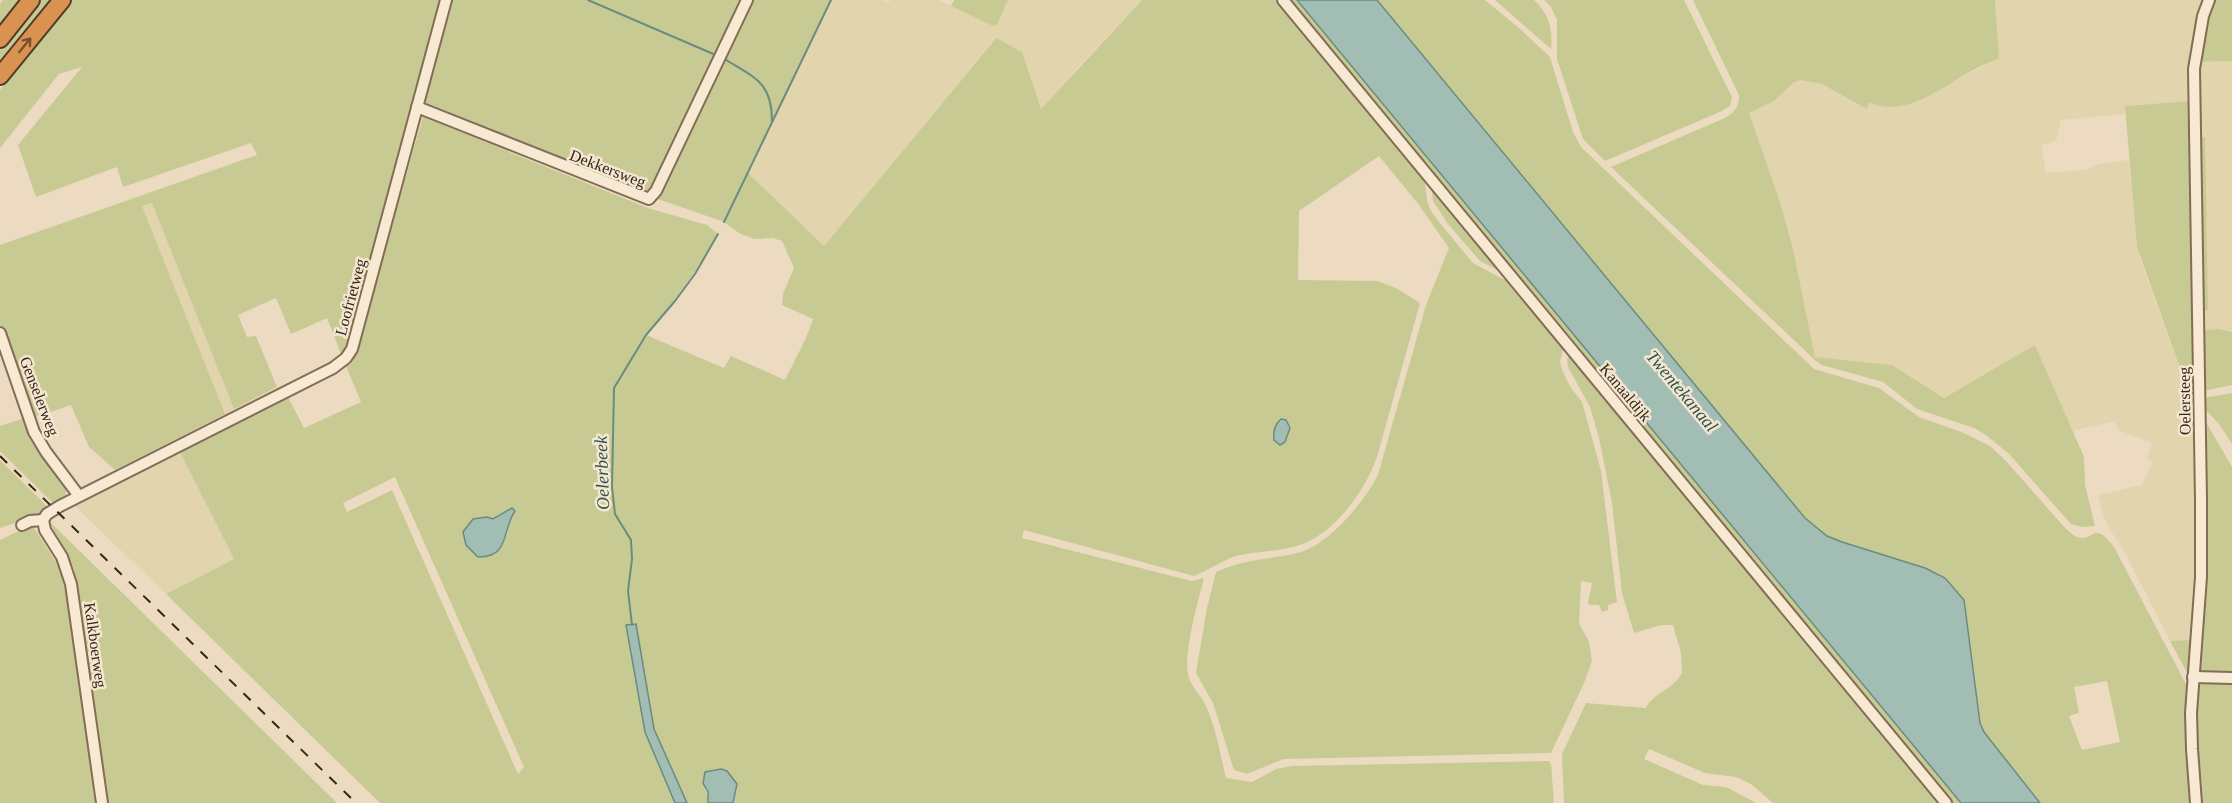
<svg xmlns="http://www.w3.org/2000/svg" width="2232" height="803" font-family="Georgia,serif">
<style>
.farmland{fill:#e2d4ad}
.green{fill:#c8ca94;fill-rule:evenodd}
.water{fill:#a2beb4;stroke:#6a8c80;stroke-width:1.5}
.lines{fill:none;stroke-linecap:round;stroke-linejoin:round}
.stream{stroke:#6a8c80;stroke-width:2}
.minor-casing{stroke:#846c58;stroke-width:14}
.highway-casing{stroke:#523b2d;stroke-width:20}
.minor{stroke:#f7e9d2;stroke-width:10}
.highway{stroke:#da9251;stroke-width:16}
.rail{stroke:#34261c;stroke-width:2;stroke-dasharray:10 10;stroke-linecap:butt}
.oneway{stroke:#765131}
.labels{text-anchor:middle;stroke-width:5;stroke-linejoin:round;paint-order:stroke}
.street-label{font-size:16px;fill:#34261c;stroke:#f4e6cf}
.water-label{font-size:18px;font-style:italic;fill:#2c544e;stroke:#f4e6cf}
</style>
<rect width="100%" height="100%" fill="#ecdbc0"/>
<g class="farmland">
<polygon points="831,0 882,0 888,3 890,0 938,0 993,26 997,25 1008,0 1142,0 1081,64 1041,110 1022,52 995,38 824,246 748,174"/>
<polygon points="1995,0 2205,0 2191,101 2125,106 2126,114 2061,120 2056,141 2041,145 2046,173 2085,170 2099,164 2129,160 2137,247 2140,259 2196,413 2197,565 2193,640 2170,641 2121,545 2110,530 2104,517 2098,495 2142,485 2153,461 2147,458 2152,443 2118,430 2115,421 2072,431 2035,345 1944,398 1892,365 1815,357 1793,249 1781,205 1748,113 1774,101 1793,83 1800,80 1822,84 1867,109 1869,102 1884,107 1901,106 1916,101 1999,58"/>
<polygon points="2232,61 2232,332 2219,329 2202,330 2202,311 2208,310 2199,137 2200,62"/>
<polygon points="152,202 234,409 225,414 142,206"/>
<polygon points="179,450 234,559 166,594 74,505"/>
</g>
<g class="green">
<polygon points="3,0 22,0 0,27 0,4"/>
<polygon points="41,0 56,0 0,69 0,50"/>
<polygon points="71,0 441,0 344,355 342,356 327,318 291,334 276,298 238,315 247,337 256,336 277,387 234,409 152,203 142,206 225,414 115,470 89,447 71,405 33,418 0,324 0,245 257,155 251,143 123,187 117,167 36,197 18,145 82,67 59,74 0,148 0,90"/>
<polygon points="451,0 745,0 648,197 420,105"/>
<path d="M749,0H831L748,173L824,246L996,38L1022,52L1041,109L1142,0H1279L1424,174L1427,201L1431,211L1439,222L1473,263L1516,286L1564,345L1560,362L1563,372L1571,388L1582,402L1601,471L1617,602L1608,605V610L1602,612L1599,605H1590L1588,603L1592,583L1581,581L1579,623L1589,642L1592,661L1584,683L1551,753L1284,759L1247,774L1234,770L1213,703L1196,673L1207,608L1216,572C1245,558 1272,560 1301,552C1331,542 1364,502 1378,475L1426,305L1449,248L1419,205L1379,156L1299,211L1298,280L1377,281L1396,288L1420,303L1377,457C1365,491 1335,533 1300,545C1279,552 1257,551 1236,556C1221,561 1209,570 1194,576L1024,530L1022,538L1192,581L1204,578C1198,602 1184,650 1188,674C1190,686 1201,695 1206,706C1216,728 1220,754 1226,778L1252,782L1276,769L1292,766L1549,761L1551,764L1554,803H733L737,791L710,770L705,772C701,783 708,792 708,803H687L654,729L636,624L626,626L645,732L675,803H380L166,594L234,559L179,450L287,395L304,428L361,402L346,366L352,363L423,117L648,208L707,225L718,234C697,271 674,303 646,335L724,368L731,356L785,380L806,338L813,319L782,305L783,294L794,268L782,241L773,238L754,239L739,233L724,222L658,199ZM395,477L524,767L518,774L392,490L347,512L343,503ZM515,510L510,518L507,535L463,532L473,519L487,517L493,519Z"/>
<polygon points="954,0 1008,0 997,25 993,26 951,6"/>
<polygon points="1288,0 1297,0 1961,803 1950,803"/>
<path d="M1377,0H1485L1520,29L1550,57L1573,132L1581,147L1814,369L1879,388L1919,417L1964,433L1990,446L2006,461L2065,528C2069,531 2072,535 2077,537C2094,543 2093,519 2114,547L2189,690L2194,803H2040L1984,732L1980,723L1964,600L1945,578L1925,568L1842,542L1827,536L1805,518ZM2107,681L2120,742L2082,750L2069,716L2079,713L2074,687Z"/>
<path d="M1495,0H1534C1549,14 1553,28 1551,49Z"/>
<polygon points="1544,0 1684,0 1732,97 1730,106 1722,111 1605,161 1583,139 1557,59 1557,20 1551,7"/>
<path d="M1693,0H1995L1999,58C1992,62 1984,64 1977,68C1945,84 1906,120 1869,102L1867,109L1822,84L1800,80L1793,83L1774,101L1749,113L1781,205L1793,249L1815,357L1892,365L1944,398L2035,345L2084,457L2085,485L2095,526L2082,527L2071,524L2009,454L1986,435L1974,428L1917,409L1883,382L1822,365L1816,361L1611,167L1725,118C1735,112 1739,107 1739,95Z"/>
<polygon points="2213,0 2232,0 2232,61 2200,62 2206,24"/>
<polygon points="2191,101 2196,413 2137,247 2125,106"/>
<polygon points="2199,137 2205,137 2208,310 2202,311"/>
<polygon points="1431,182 1507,275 1480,261 1448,224 1433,201"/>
<polygon points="2219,329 2232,332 2232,385 2203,391 2202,330"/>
<path d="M1570,356L1941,803H1773L1751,784L1736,777L1705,773L1649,749L1644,759L1703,785L1726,787L1756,803H1564L1562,754L1586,703L1646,708C1653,693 1674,689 1682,673L1681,653L1673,625H1661L1634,633L1622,593L1612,503L1599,438L1590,407L1568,367L1567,359Z"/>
<polygon points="2232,393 2232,444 2219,424 2203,407 2203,398"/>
<polygon points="2203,417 2232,467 2232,675 2197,674"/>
<polygon points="25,418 39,451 66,486 66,498 55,505 0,451 0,426"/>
<polygon points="0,460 49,508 35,516 0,528"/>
<polygon points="49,521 337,803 106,803 74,568"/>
<polygon points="33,526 57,564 65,588 100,803 0,803 0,540 23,529"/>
<polygon points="2193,640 2190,678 2170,641"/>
<polygon points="2196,680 2232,681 2232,803 2200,803 2195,712"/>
</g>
<g class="water">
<polygon points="1297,0 1377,0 1805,518 1827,536 1842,542 1925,568 1945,578 1964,600 1980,723 1984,732 2040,803 1961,803"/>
<path d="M1281,419L1286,420L1290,428L1285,442L1280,445L1274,440C1273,432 1275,424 1281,419Z"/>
<path d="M512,508L515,511C502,529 510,558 478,557L466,545L463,532L473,519L487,517L493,519Z"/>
<polygon points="636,624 654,729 687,803 675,803 645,732 626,625"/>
<polygon points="721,769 727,771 737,784 733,803 708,803 708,792 703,783 705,772"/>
</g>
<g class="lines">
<g class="stream">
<polyline points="588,0 718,56"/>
<path d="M723,58C753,77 772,81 772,121"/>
<polyline points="724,222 831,0"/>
<polyline points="632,625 628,591 632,559 631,540 615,514 612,487 614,388 646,335 675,301 695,274 718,234"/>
</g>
<g class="minor-casing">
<g id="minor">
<polyline points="1283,0 1946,803"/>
<polyline points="417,107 649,199 656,191 747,0"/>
<polyline points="0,333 34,432 46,452 79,496"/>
<polyline points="22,525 30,521 43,520"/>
<polyline points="2193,677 2232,678"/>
<polyline points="102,803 71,584 62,557 45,530 43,520 47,514 60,506 333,368 346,358 352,349 446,0"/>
<polyline points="2196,803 2192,749 2191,713 2201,577 2201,499 2194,69 2203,16 2209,0"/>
</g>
</g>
<g class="highway-casing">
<g id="highway">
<polyline points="0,39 31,0"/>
<polyline points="0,76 62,0"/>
</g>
</g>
<use href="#minor" class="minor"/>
<use href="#highway" class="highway"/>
<polyline class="rail" points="0,456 356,803"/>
</g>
<defs><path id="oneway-shaft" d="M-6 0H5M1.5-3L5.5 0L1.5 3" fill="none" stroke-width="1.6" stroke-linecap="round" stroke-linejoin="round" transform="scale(1.5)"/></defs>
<use class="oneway" href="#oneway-shaft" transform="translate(25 45) rotate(-51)"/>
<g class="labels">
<g class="street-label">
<text transform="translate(608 168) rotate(21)" y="6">Dekkersweg</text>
<text transform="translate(350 297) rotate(-75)" y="6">Loofrietweg</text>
<text transform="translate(1626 392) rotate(50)" y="6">Kanaaldijk</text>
<text transform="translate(40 396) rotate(69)" y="6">Genselerweg</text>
<text transform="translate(2184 401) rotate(-91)" y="6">Oelersteeg</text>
<text transform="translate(96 645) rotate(82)" y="6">Kalkboerweg</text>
</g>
<g class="water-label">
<text transform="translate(1682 391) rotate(50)" y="6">Twentekanaal</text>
<text transform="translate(602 473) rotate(-92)" y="6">Oelerbeek</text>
</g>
</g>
</svg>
